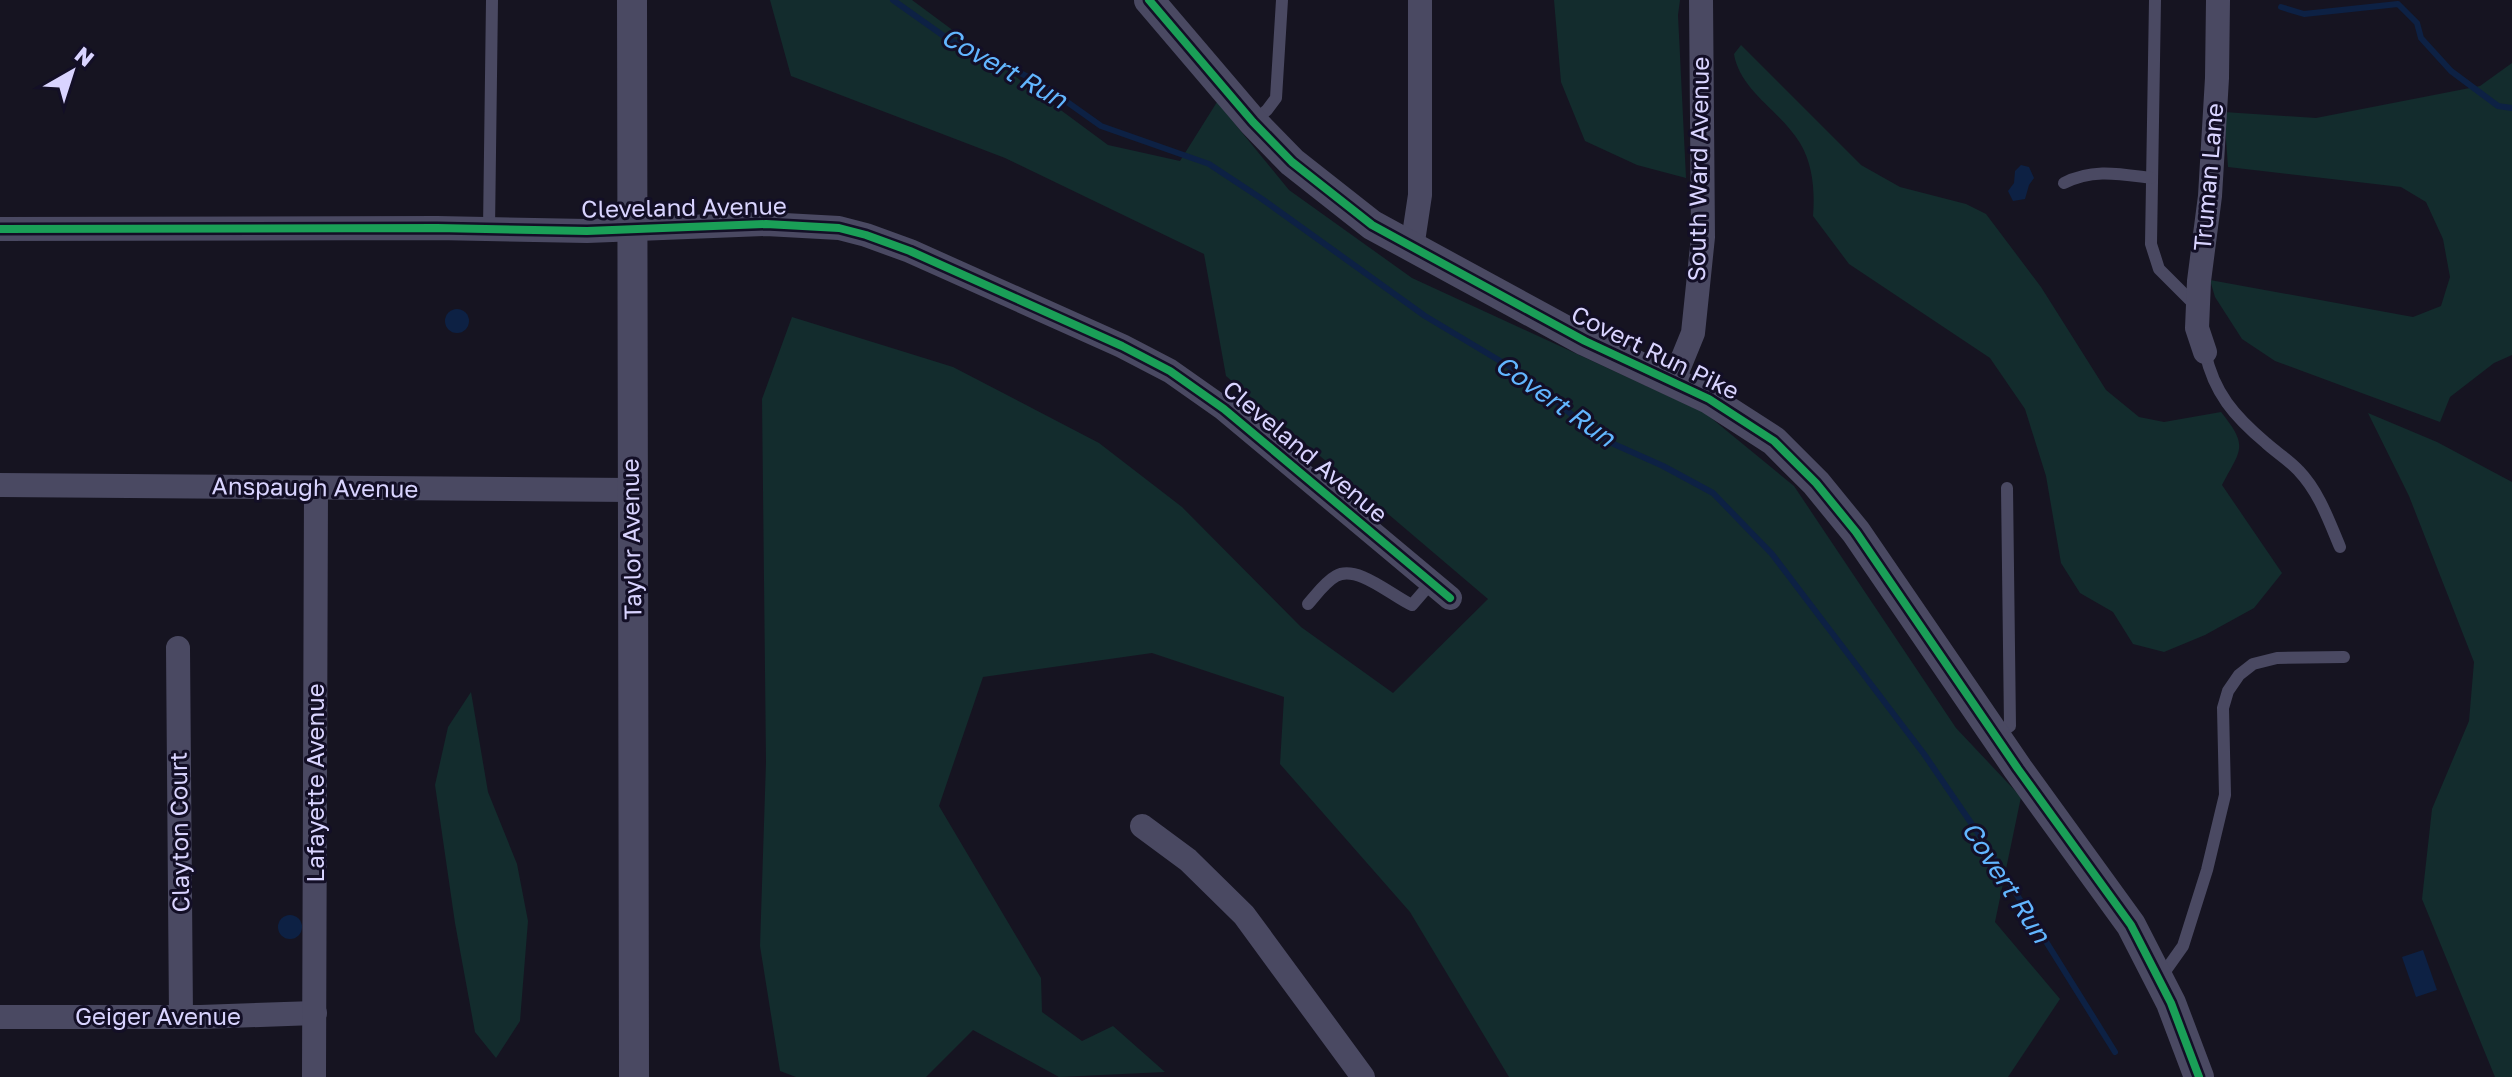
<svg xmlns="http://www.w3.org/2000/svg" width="2512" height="1077" font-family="'Golos Text',sans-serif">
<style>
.green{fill:#132c2d}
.water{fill:#0d2144}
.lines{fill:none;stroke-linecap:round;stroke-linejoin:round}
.stream{stroke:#0d2144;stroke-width:6}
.service{stroke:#4a4962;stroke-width:12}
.minor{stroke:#4a4962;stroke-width:24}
.tertiary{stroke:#4a4962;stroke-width:30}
.cycleway-casing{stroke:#130f26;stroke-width:13}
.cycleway{stroke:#1a9f57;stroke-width:8}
.labels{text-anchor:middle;stroke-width:6;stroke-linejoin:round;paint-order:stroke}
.street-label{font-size:24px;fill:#d9d4ff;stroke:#130f26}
.water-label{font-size:26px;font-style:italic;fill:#62b6ff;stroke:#130f26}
</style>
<rect width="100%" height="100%" fill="#161421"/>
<g class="green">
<polygon points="770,0 912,0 1108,145 1180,161 1217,102 1289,190 1412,278 1705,413 1794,486 1956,728 2021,797 1995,922 2060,999 2008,1077 1509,1077 1410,912 1280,764 1284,697 1152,653 983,677 939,806 1041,978 1042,1012 1082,1041 1113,1026 1165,1072 1059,1077 973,1030 926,1077 796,1077 780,1071 760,946 766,762 762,399 792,317 953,367 1099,443 1182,507 1301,627 1393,693 1488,599 1226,376 1204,254 1005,158 791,76"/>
<polygon points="1554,0 1680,0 1678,15 1686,178 1637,165 1585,141 1561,82"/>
<path d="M1741,45L1861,165L1900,187L1966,204L1986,214L2041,287L2106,390L2139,417L2164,422L2221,412C2249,447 2241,449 2222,485L2282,573L2254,608L2205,635L2164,652L2133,644L2113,612L2080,593L2061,563L2046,476L2025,409L1990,358L1849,264L1813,216C1815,192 1813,164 1800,143C1781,111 1740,91 1734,54Z"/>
<polygon points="2512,63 2512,355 2494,363 2450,397 2440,422 2275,361 2242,339 2215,297 2210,280 2413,317 2441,306 2450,277 2443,239 2426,202 2401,187 2228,167 2224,112 2316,118 2480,86"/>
<polygon points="2368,413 2437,442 2512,482 2512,1077 2495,1077 2422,899 2432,809 2469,721 2474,662 2409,496"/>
<polygon points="471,692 488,792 517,864 528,921 520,1021 496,1058 475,1032 455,923 435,785 448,727"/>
</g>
<g class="water">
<polygon points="2021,165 2029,167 2034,178 2029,185 2025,199 2013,201 2008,191 2014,183 2015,171"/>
<circle cx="457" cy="321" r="12"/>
<circle cx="290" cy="927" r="12"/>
<polygon points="2423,950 2437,990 2416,997 2402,957"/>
</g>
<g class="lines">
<g class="stream">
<polyline points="893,0 948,39 1039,82 1101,126 1209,164 1262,199 1425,316 1530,379 1562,407 1607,441 1663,466 1713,493 1772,554 1924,754 1982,839 2115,1052"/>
<polyline points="2281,7 2304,14 2398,4 2417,23 2421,38 2451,71 2498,106 2512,108"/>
</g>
<g class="service">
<polyline points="2155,0 2151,244 2159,269 2196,306"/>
<polyline points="1253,122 1267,110 1276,98 1282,0"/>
<path d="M2064,183C2093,168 2120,174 2151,178"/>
<polyline points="489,229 492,0"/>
<path d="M2205,352C2214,393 2234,416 2266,443C2277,453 2289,460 2299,471C2319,492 2329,521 2340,547"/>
<path d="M1308,604C1316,595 1325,582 1336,576C1357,564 1392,596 1412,605L1431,583"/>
<polyline points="1995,736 2010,726 2007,488"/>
<polyline points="2161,977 2183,946 2207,870 2225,795 2223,708 2228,691 2239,675 2253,664 2277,658 2344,657"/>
</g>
<g class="minor">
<polyline points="0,229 437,228 587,231 766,224 839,228 866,235 910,251 1122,346 1170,371 1224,409 1450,598"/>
<polyline points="1412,248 1420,195 1420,0"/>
<polyline points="2205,352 2197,328 2199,281 2210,196 2217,78 2218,0"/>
<polyline points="1673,382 1693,333 1703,237 1701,0"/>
<polyline points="0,485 631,490"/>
<polyline points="178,648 181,1017"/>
<polyline points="1142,826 1188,860 1244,915 1363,1077"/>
<polyline points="0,1017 200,1017 315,1013"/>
<polyline points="314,1077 316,488"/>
</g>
<g class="tertiary">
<polyline points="632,0 634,1077"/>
<polyline points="1149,0 1253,122 1292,162 1372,225 1585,341 1709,399 1774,441 1816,483 1856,532 2018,769 2131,925 2171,1003 2199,1077"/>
</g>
<g class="cycleway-casing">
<g id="cycleway">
<polyline points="1149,0 1253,122 1292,162 1372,225 1585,341 1709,399 1774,441 1816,483 1856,532 2018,769 2131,925 2171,1003 2199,1077"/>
<polyline points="0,229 437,228 587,231 766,224 839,228 866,235 910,251 1122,346 1170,371 1224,409 1450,598"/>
</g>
</g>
<use href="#cycleway" class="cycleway"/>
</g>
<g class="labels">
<g class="street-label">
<text transform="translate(1699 169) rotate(-89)" y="8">South Ward Avenue</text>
<text transform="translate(2209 177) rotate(-85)" y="8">Truman Lane</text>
<text transform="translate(684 208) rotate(-1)" y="8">Cleveland Avenue</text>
<text transform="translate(1655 353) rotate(26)" y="8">Covert Run Pike</text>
<text transform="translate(1305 452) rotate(40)" y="8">Cleveland Avenue</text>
<text transform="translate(315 488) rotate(1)" y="8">Anspaugh Avenue</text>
<text transform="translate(632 539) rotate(-91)" y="8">Taylor Avenue</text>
<text transform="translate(316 783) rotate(-90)" y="8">Lafayette Avenue</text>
<text transform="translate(180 832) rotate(-91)" y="8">Clayton Court</text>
<text x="158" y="1025">Geiger Avenue</text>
</g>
<g class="water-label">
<text transform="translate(1004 68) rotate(29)" y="9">Covert Run</text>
<text transform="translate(1555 401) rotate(35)" y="9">Covert Run</text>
<text transform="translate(2006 882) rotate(57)" y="9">Covert Run</text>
</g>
</g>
<g transform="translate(72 72) rotate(39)" stroke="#130f26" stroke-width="6" paint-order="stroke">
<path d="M0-6L14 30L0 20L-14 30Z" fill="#d9d4ff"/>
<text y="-12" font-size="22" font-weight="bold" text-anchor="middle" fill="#d9d4ff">N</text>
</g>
</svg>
